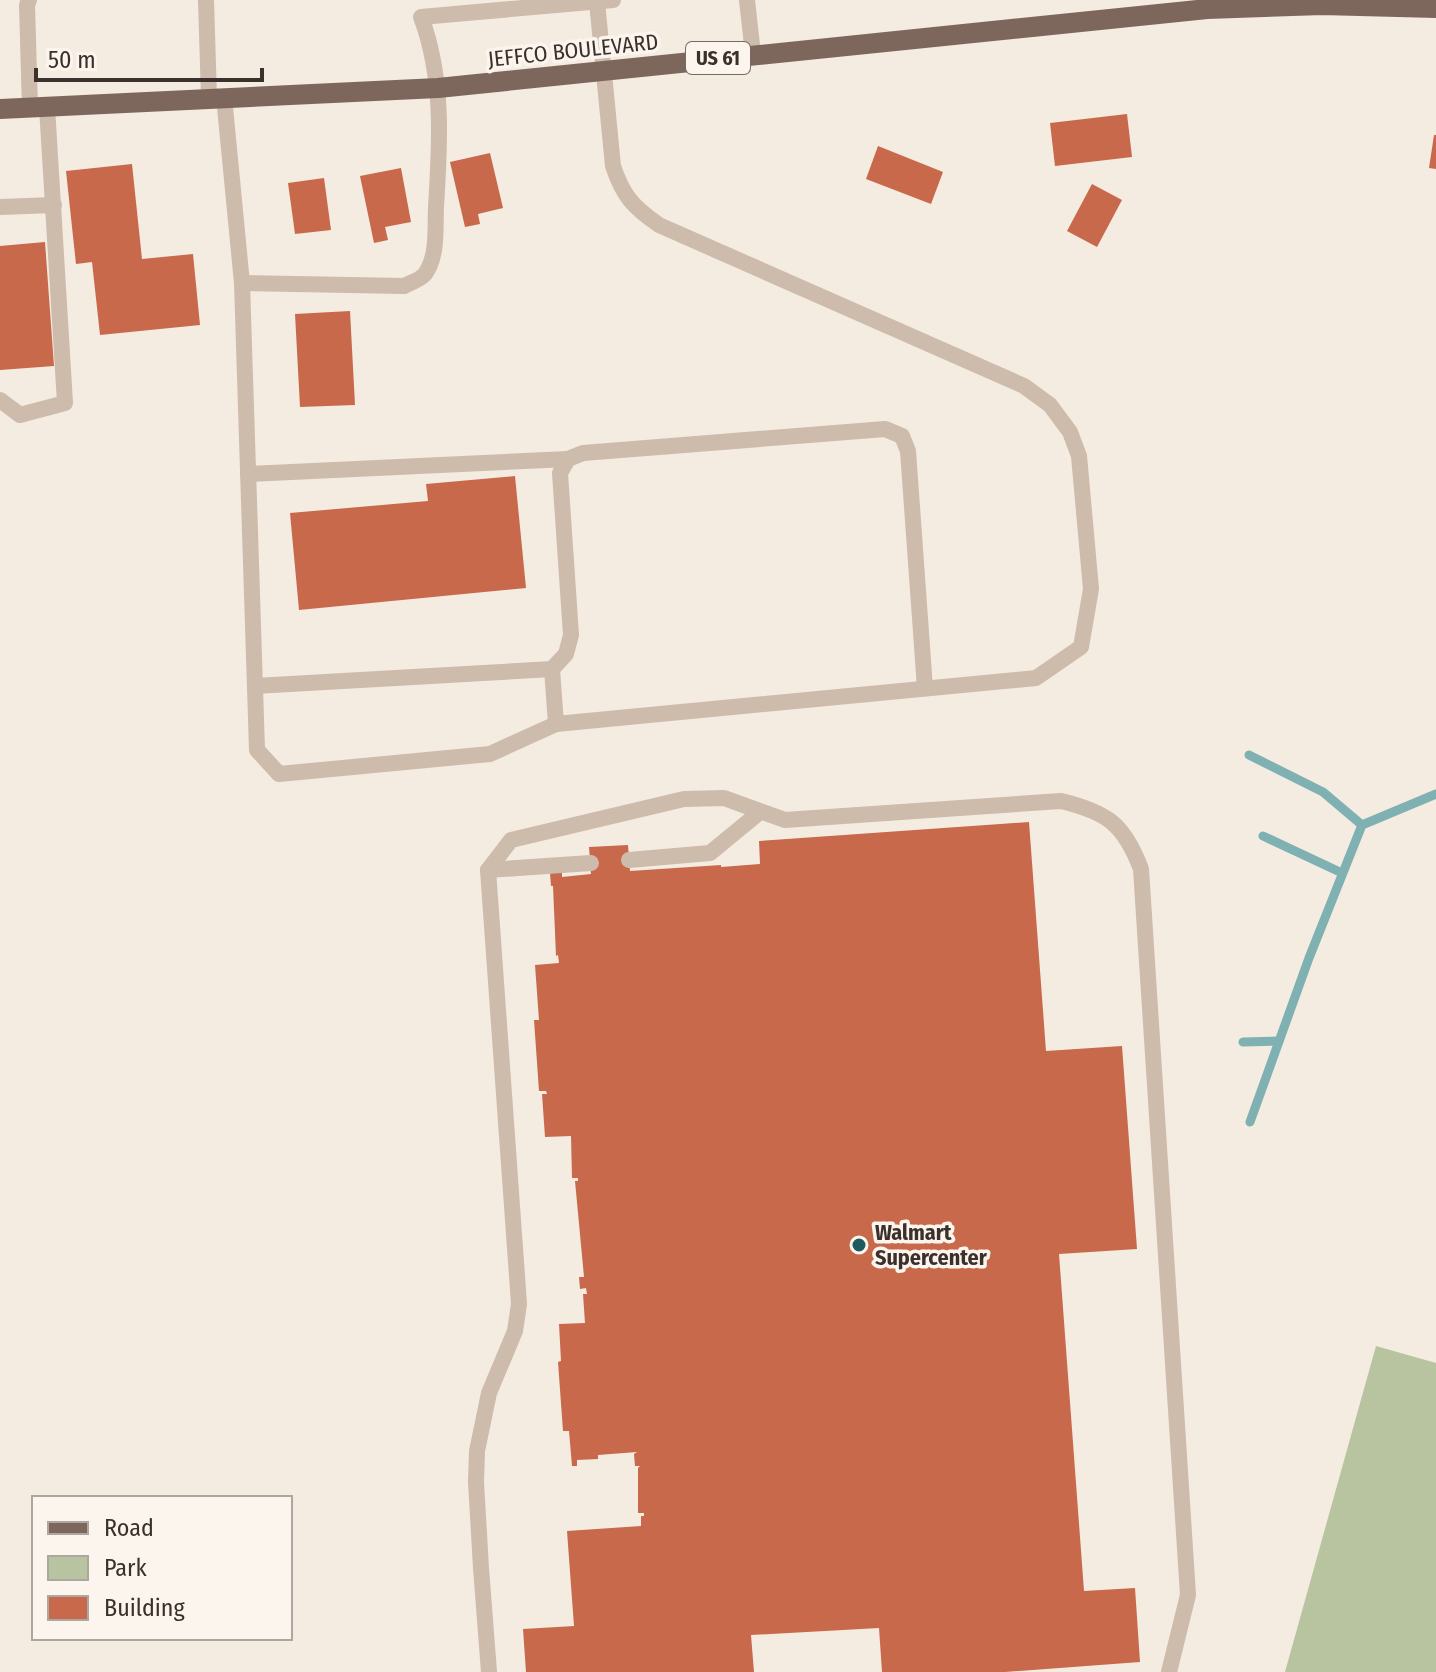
<svg xmlns="http://www.w3.org/2000/svg" width="1436" height="1672" font-family="'Fira Sans Condensed',sans-serif">
<style>
.green{fill:#b8c4a0}
.lines{fill:none;stroke-linecap:round;stroke-linejoin:round}
.stream{stroke:#7fb0b2;stroke-width:9}
.building{fill:#c8694b}
.lane{stroke:#cdbbac;stroke-width:16}
.primary{stroke:#7d675c;stroke-width:20}
.poi-dot{fill:#1f5a5e;stroke:#fbf5ee;stroke-width:3}
.labels{text-anchor:middle;stroke-width:7;stroke-linejoin:round;paint-order:stroke}
.shield{fill:#fbf5ee;stroke:#756b66;stroke-width:2}
.shield-label{font-size:20px;font-weight:bold;fill:#3b302b}
.street-label{font-size:22px;fill:#3b302b;stroke:#fbf5ee}
.poi-label{font-size:22px;font-weight:bold;fill:#3b302b;stroke:#fbf5ee;text-anchor:start}
</style>
<rect width="100%" height="100%" fill="#f4ebe1"/>
<polygon class="green" points="1376,1346 1436,1363 1436,1672 1285,1672"/>
<g class="lines">
<g class="stream">
<polyline points="1249,755 1323,792 1362,825"/>
<polyline points="1263,836 1342,873"/>
<polyline points="1243,1042 1279,1041"/>
<polyline points="1250,1122 1309,958 1362,825 1436,794"/>
</g>
</g>
<g class="building">
<polygon points="1127,114 1132,157 1055,166 1050,123"/>
<polygon points="1434,135 1436,135 1436,169 1429,168"/>
<polygon points="878,146 943,172 931,204 866,179"/>
<polygon points="490,153 503,208 478,214 480,224 465,227 450,162"/>
<polygon points="132,164 142,259 193,254 200,325 100,335 92,262 76,264 66,171"/>
<polygon points="401,168 411,222 385,227 388,240 374,243 360,176"/>
<polygon points="324,178 331,230 295,234 288,183"/>
<polygon points="1092,184 1122,200 1097,247 1067,231"/>
<polygon points="45,242 54,366 0,370 0,246"/>
<polygon points="350,311 355,405 300,407 295,314"/>
<polygon points="515,476 526,588 299,610 290,513 428,501 426,484"/>
<polygon points="1029,822 1046,1051 1122,1046 1137,1249 1059,1254 1084,1591 1135,1588 1140,1662 1005,1672 882,1672 879,1628 751,1635 754,1672 526,1672 523,1629 574,1626 567,1531 641,1526 641,1516 644,1516 644,1513 638,1513 638,1468 640,1466 635,1466 634,1454 637,1452 598,1455 598,1459 577,1460 577,1466 572,1466 569,1431 563,1431 558,1362 561,1361 559,1324 585,1323 583,1294 587,1294 586,1288 580,1289 579,1277 584,1277 575,1181 578,1181 578,1178 572,1178 571,1136 545,1137 542,1094 547,1094 546,1091 539,1091 534,1020 539,1020 535,965 559,963 558,955 556,956 553,886 551,886 550,873 562,873 562,877 591,874 589,847 628,845 630,871 721,865 721,867 760,864 759,841"/>
</g>
<g class="lines">
<g class="lane">
<polyline points="29,0 27,5 30,108"/>
<polyline points="206,0 209,98"/>
<polyline points="747,0 753,54"/>
<path d="M224,97L242,283L257,750L279,774L490,754L556,724L1036,678L1081,647L1091,589L1079,456L1070,432L1050,405L1024,386L659,225C633,207 623,196 613,166L597,2"/>
<polyline points="0,207 54,205"/>
<path d="M242,283L404,286C410,283 420,280 425,274C438,256 435,229 436,207C440,143 444,78 421,17L613,0"/>
<polyline points="0,400 20,415 65,403 47,107"/>
<polyline points="248,474 568,459"/>
<polyline points="552,669 556,724"/>
<polyline points="255,686 552,669 566,654 571,635 560,473 568,459 583,453 885,429 902,436 908,451 925,688"/>
<polyline points="629,860 710,853 760,812"/>
<polyline points="488,870 591,863"/>
<path d="M489,1672L481,1568L476,1482L477,1451L489,1393L515,1331L519,1304L488,870L511,840L684,799L724,798L785,820L1061,801C1107,812 1124,824 1141,869L1188,1595L1169,1672"/>
</g>
<polyline class="primary" points="0,109 438,88 1207,9 1322,5 1436,8"/>
</g>
<circle class="poi-dot" cx="859" cy="1245" r="8"/>
<g class="labels">
<rect class="shield" x="686" y="42" width="64" height="32" rx="6"/>
<g class="shield-label">
<text x="718" y="65">US 61</text>
</g>
<g class="street-label">
<text transform="translate(573 50) rotate(-6)" y="8">JEFFCO BOULEVARD</text>
</g>
<g class="poi-label">
<text x="875" y="1240">Walmart<tspan x="875" dy="25">Supercenter</tspan></text>
</g>
</g>
<rect x="32" y="1496" width="260" height="144" fill="#fbf5ee" stroke="#aea6a0" stroke-width="2"/>
<rect x="48" y="1522" width="40" height="12" fill="#7d675c" stroke="#aea6a0" stroke-width="2"/>
<text x="104" y="1536" font-size="24" fill="#3b302b">Road</text>
<rect x="48" y="1556" width="40" height="24" fill="#b8c4a0" stroke="#aea6a0" stroke-width="2"/>
<text x="104" y="1576" font-size="24" fill="#3b302b">Park</text>
<rect x="48" y="1596" width="40" height="24" fill="#c8694b" stroke="#aea6a0" stroke-width="2"/>
<text x="104" y="1616" font-size="24" fill="#3b302b">Building</text>
<path d="M36 68v12h226v-12" fill="none" stroke="#3b302b" stroke-width="4"/>
<text x="48" y="68" font-size="24" fill="#3b302b" stroke="#fbf5ee" stroke-width="6" paint-order="stroke">50 m</text>
</svg>
